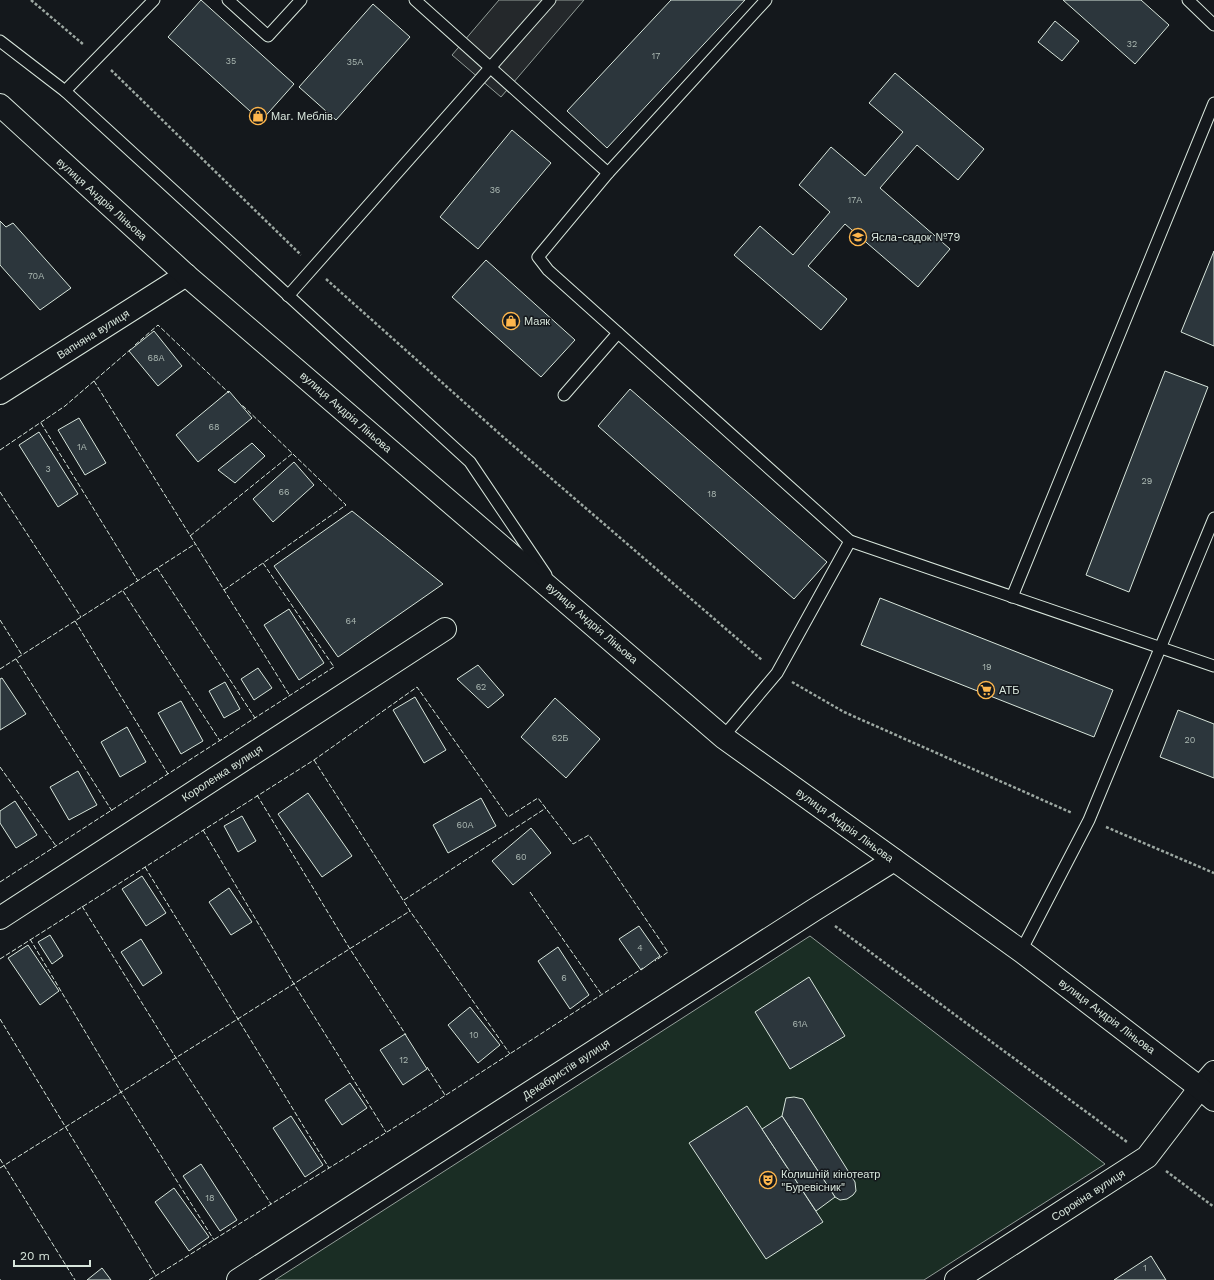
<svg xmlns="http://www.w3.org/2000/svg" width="1214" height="1280" font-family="'Work Sans',sans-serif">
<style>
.green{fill:#1a2d24;stroke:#939e99}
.parking{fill:#24282b;stroke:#939e99}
.building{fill:#2c363c;stroke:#d8e6dc}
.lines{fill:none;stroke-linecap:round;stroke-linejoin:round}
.lane-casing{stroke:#d8e6dc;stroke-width:13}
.street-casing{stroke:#d8e6dc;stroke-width:24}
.secondary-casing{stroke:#d8e6dc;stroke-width:24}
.primary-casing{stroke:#d8e6dc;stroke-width:24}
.path{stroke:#9da8a2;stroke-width:2.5;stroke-dasharray:3 2;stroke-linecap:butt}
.lane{stroke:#14181c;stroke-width:11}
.street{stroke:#14181c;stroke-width:22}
.secondary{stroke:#14181c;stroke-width:22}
.primary{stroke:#14181c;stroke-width:22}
.fence{stroke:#d8e6dc;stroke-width:1;stroke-dasharray:5 2;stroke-linecap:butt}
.labels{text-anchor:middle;stroke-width:3;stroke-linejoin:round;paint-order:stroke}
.number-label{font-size:9px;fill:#adbab4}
.poi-label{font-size:11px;fill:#d8e6dc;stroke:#14181c;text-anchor:start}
.street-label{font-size:11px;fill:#d8e6dc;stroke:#14181c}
</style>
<rect width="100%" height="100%" fill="#14181c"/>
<polygon class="green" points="810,936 1105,1164 924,1280 275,1280"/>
<polygon class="parking" points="499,0 584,0 501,97 452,55"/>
<g class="building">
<polygon points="201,0 294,84 261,121 168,37"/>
<polygon points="671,0 745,0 607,148 567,111"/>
<polygon points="1063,0 1141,0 1169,25 1135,64"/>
<polygon points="373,4 410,37 336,120 299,87"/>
<polygon points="1055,21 1079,41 1062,61 1038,42"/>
<polygon points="895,73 984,149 958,180 917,145 880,188 950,249 918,287 845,224 808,266 847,299 821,330 734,255 760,226 793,255 830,212 799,185 831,147 865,176 903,132 869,103"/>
<polygon points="512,130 551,163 478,249 440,217"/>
<polygon points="0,221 6,227 13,223 71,288 40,310 0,265"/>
<polygon points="1214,251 1214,346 1181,332"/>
<polygon points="486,260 575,340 541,377 452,297"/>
<polygon points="154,331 182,366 158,386 129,351"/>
<polygon points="1165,371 1208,387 1129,592 1086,575"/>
<polygon points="630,389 827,562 794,599 598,426"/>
<polygon points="229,391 252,418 198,462 176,435"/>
<polygon points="79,418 106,463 85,475 58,430"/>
<polygon points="39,432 78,494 58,507 19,445"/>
<polygon points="252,443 265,456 235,483 218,470"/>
<polygon points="294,462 314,485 273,522 253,499"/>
<polygon points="352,511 443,584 338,657 274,566"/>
<polygon points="880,598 1113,690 1094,737 861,645"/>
<polygon points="289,609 324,663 299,680 264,625"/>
<polygon points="478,665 504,695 488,708 457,679"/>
<polygon points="258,668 272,688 254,700 241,679"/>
<polygon points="2,678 26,714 0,730 0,679"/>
<polygon points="225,682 240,709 224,718 209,691"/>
<polygon points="415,697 446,750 424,763 393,710"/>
<polygon points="555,698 600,739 566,778 521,737"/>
<polygon points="181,701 203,741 181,754 158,713"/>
<polygon points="1178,710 1214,724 1214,778 1160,757"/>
<polygon points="127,727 146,762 120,777 101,742"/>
<polygon points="78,771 97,805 69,820 50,787"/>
<polygon points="308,793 352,856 322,877 278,814"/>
<polygon points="481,798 496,826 448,853 433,825"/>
<polygon points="15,801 37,835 16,848 0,823 0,811"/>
<polygon points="242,816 256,841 238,852 224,826"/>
<polygon points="531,828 551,853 513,885 492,861"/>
<polygon points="142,876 166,913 146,926 122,889"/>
<polygon points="229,888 252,922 231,935 209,902"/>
<polygon points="639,926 660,956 641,970 619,939"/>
<polygon points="50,935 63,956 52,964 38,942"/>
<polygon points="141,939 162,973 143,986 121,952"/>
<polygon points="28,945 59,991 40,1005 8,958"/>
<polygon points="558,947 589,995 570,1009 538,961"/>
<polygon points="809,977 845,1036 790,1069 755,1012"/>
<polygon points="470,1007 500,1045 478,1063 448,1025"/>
<polygon points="405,1034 427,1069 403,1085 380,1050"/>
<polygon points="350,1083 367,1108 342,1125 325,1100"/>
<polygon points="794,1097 803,1099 855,1182 856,1191 853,1195 847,1199 840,1200 835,1197 782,1116 786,1098"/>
<polygon points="747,1106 823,1222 766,1259 689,1143"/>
<polygon points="291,1116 323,1165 305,1177 273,1128"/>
<polygon points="782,1116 835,1197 816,1211 762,1129"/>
<polygon points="201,1164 237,1220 220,1231 183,1176"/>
<polygon points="174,1188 209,1237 189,1251 155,1202"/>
<polygon points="1151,1256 1166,1280 1114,1280"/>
<polygon points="102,1268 111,1280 87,1280"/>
</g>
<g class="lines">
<g class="lane-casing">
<g id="lane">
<polyline points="228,0 268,36 301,0"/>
<polyline points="415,0 608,173"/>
<polyline points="766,0 608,173 538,257 548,270 850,541 1214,666"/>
<polyline points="1188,0 1214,25"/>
<polyline points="0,41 65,91 470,462 546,575"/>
<polyline points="65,91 154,0"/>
<polyline points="288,296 550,0"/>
<polyline points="564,395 618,333"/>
<polyline points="1012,597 1214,103"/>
<polyline points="723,737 777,673 850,541"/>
<polyline points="1021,951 1089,820 1214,518"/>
</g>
</g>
<g class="street-casing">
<g id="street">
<polyline points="0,393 186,275"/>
<polyline points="0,918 445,629"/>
<polyline points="238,1280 814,910 894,860"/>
<polyline points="956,1280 1147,1157 1200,1088"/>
</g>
</g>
<g class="secondary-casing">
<polyline id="secondary" points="1200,1088 1214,1072"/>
</g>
<g class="primary-casing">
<polyline id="primary" points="0,105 186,275 723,737 1021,951 1200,1088 1214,1100"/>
</g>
<g class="path">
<polyline points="31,0 84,45"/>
<polyline points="111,70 301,255"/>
<polyline points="326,279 502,436 762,660"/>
<polyline points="792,682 844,712 1072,813"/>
<polyline points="1106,827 1214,873"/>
<polyline points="835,926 1127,1142"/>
<polyline points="1166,1171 1214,1207"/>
</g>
<use href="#lane" class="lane"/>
<use href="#street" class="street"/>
<use href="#secondary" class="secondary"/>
<use href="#primary" class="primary"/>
<g class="fence">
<polyline points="135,345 158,325 229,393"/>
<polyline points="94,381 290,696"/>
<polyline points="41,423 138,581"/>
<polyline points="0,450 65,406 131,349"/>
<polyline points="0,492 81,617"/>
<polyline points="190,536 293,453"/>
<polyline points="157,568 255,718"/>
<polyline points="224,590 263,563"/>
<polyline points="123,591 220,741"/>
<polyline points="0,620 22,655"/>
<polyline points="75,621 168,774"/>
<polyline points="16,659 112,811"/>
<polyline points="0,669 195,544"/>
<polyline points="314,760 410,911 510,1054"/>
<polyline points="0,767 56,846"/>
<polyline points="257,795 350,949 406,1035"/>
<polyline points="203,830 294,984 386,1132"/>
<polyline points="145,867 329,1168"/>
<polyline points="0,882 334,667 263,563 346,505 242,405"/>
<polyline points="530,892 602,995"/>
<polyline points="404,900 546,808"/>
<polyline points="82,906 176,1058 271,1204"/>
<polyline points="30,939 121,1092 214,1240"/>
<polyline points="0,959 314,760 417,687 508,817 538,798 573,844 589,835 668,952 655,961"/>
<polyline points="0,1019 156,1276"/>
<polyline points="427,1067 445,1095"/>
<polyline points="0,1159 75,1280"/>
<polyline points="0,1168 410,911"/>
<polyline points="0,1279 0,1280"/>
<polyline points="149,1280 432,1104 643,968"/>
</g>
</g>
<defs>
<g id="shop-ring" transform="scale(0.9)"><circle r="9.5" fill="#14181c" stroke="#ffb74d" stroke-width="1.5"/><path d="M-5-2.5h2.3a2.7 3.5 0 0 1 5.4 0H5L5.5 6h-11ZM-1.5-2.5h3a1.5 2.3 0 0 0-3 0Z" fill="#ffb74d"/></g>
<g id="school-ring" transform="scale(0.9)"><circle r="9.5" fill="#14181c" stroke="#ffb74d" stroke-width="1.5"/><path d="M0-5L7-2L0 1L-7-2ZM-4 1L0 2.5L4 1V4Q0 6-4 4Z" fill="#ffb74d"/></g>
<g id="supermarket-ring" transform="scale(0.9)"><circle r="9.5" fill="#14181c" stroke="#ffb74d" stroke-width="1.5"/><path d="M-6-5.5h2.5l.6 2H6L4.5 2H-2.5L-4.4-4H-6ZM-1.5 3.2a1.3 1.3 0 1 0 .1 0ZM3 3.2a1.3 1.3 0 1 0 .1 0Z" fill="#ffb74d"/></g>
<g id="theatre-ring" transform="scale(0.9)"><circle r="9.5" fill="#14181c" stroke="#ffb74d" stroke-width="1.5"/><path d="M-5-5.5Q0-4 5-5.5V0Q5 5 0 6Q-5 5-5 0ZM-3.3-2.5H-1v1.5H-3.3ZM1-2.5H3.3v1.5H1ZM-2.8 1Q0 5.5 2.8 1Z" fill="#ffb74d"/></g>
</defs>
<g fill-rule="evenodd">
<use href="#shop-ring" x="258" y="116"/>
<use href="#school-ring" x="858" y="237"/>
<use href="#shop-ring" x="511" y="321"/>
<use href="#supermarket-ring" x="986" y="690"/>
<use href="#theatre-ring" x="768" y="1180"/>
</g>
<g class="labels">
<g class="number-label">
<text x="1132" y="47">32</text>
<text x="656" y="59">17</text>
<text x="231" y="64">35</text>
<text x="355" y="65">35А</text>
<text x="495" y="193">36</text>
<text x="855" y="203">17А</text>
<text x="36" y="279">70А</text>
<text x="156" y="361">68А</text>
<text x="214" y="430">68</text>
<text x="82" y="450">1А</text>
<text x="48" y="472">3</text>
<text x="1147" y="484">29</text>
<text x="284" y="495">66</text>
<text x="712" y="497">18</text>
<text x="351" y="624">64</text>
<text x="987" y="670">19</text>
<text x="481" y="690">62</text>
<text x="560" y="741">62Б</text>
<text x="1190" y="743">20</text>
<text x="465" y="828">60А</text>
<text x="521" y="860">60</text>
<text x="640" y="951">4</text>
<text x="564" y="981">6</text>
<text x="800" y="1027">61А</text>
<text x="474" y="1038">10</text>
<text x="404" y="1063">12</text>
<text x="210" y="1201">18</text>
<text x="1145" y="1271">1</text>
</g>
<g class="poi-label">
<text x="271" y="120">Маг. Меблів</text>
<text x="871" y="241">Ясла-садок №79</text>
<text x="524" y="325">Маяк</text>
<text x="999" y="694">АТБ</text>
<text x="781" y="1178">Колишній кінотеатр<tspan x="781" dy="13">"Буревісник"</tspan></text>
</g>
<g class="street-label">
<text transform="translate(102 199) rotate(42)" y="4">вулиця Андрія Ліньова</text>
<text transform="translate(93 334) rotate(-32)" y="4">Вапняна вулиця</text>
<text transform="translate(346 412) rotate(41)" y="4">вулиця Андрія Ліньова</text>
<text transform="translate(592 623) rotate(41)" y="4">вулиця Андрія Ліньова</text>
<text transform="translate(222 773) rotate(-33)" y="4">Короленка вулиця</text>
<text transform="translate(845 825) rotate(36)" y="4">вулиця Андрія Ліньова</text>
<text transform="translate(1107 1016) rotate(37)" y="4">вулиця Андрія Ліньова</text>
<text transform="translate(566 1069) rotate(-33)" y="4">Декабристів вулиця</text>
<text transform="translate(1088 1195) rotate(-33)" y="4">Сорокіна вулиця</text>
</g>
</g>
<path d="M14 1260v6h76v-6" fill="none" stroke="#d8e6dc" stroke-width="2"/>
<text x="20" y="1260" font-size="12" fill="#d8e6dc" stroke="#14181c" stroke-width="3" paint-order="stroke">20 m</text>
</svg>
